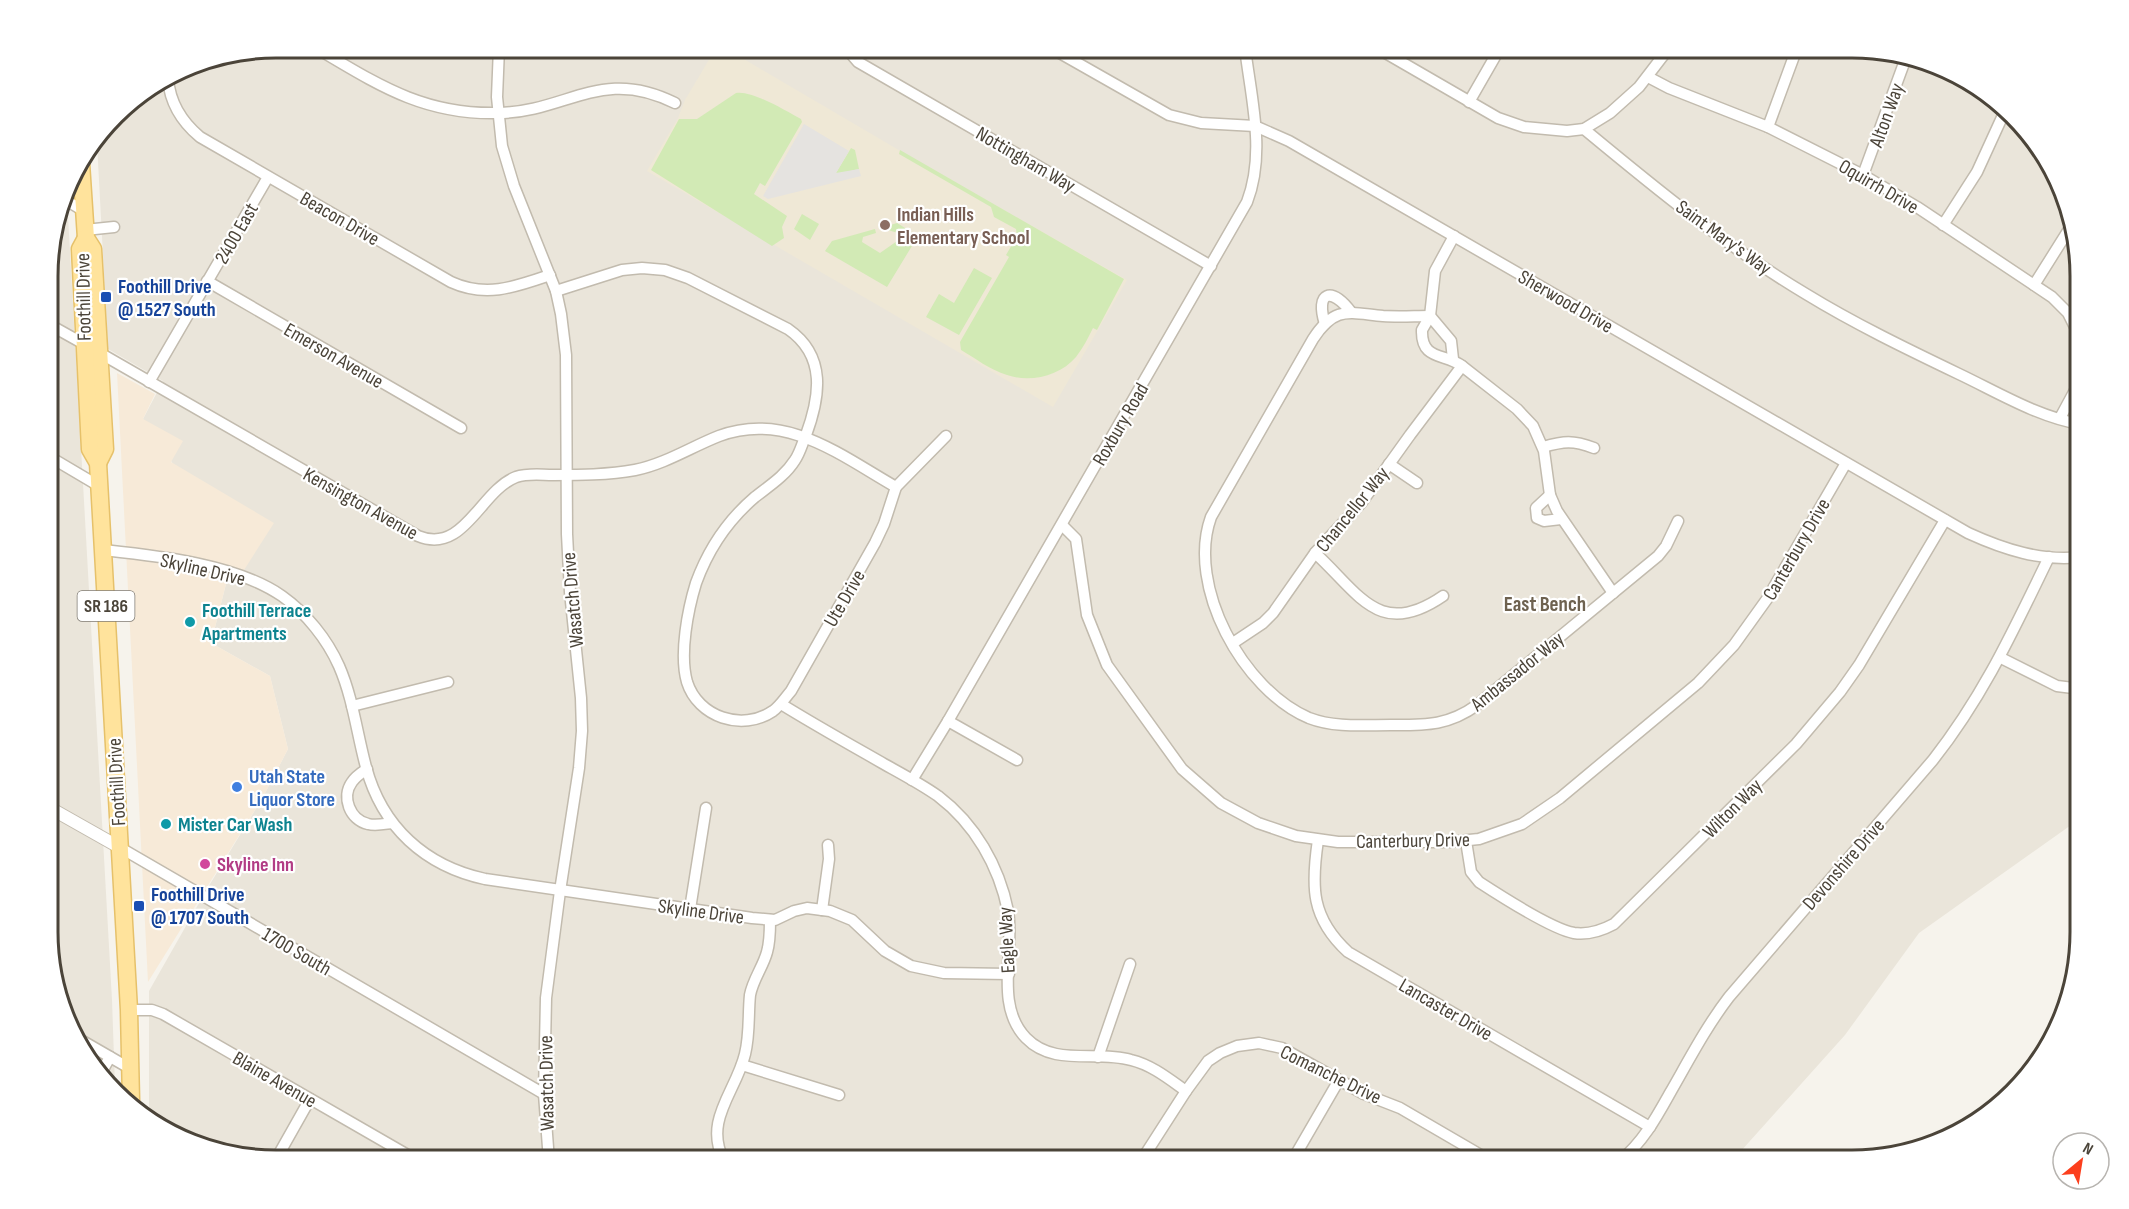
<svg xmlns="http://www.w3.org/2000/svg" width="2129" height="1209" font-family="'Sofia Sans Condensed',sans-serif">
<style>
.residential{fill:#eae5da}
.commercial{fill:#f7ead8}
.education{fill:#efe8d6}
.green{fill:#d2eab5}
.parking{fill:#e5e3e0}
.lines{fill:none;stroke-linecap:round;stroke-linejoin:round}
.minor-casing{stroke:#c2bbae;stroke-width:13}
.tertiary-casing{stroke:#c2bbae;stroke-width:14}
.primary-casing{stroke:#e6c16a;stroke-width:19}
.minor{stroke:#fff;stroke-width:10}
.tertiary{stroke:#fff;stroke-width:12}
.primary{stroke:#ffe39c;stroke-width:16}
.education-dot{fill:#8d6e63;stroke:#fff;stroke-width:2}
.transit-dot{fill:#1a4fb4;stroke:#fff;stroke-width:2}
.culture-dot{fill:#0f9aa8;stroke:#fff;stroke-width:2}
.shop-dot{fill:#3f7fe0;stroke:#fff;stroke-width:2}
.hotel-dot{fill:#d1479c;stroke:#fff;stroke-width:2}
.labels{text-anchor:middle;stroke-width:4.5;stroke-linejoin:round;paint-order:stroke}
.shield{fill:#fff;stroke:#817c74;stroke-width:1.5}
.shield-label{font-size:18px;font-weight:bold;fill:#4b4439}
.street-label{font-size:20px;fill:#4b4439;stroke:#fff}
.education-label{font-size:20px;font-weight:bold;fill:#785e54;stroke:#fff;text-anchor:start}
.transit-label{font-size:20px;font-weight:bold;fill:#164399;stroke:#fff;text-anchor:start}
.culture-label{font-size:20px;font-weight:bold;fill:#0d838f;stroke:#fff;text-anchor:start}
.shop-label{font-size:20px;font-weight:bold;fill:#366cbe;stroke:#fff;text-anchor:start}
.hotel-label{font-size:20px;font-weight:bold;fill:#b23c85;stroke:#fff;text-anchor:start}
.neighbourhood-label{font-size:21px;font-weight:bold;fill:#6e6250;stroke:#fff}
.rim{fill:none;stroke:#4b4439;stroke-width:3}
</style>
<rect width="100%" height="100%" fill="#f6f3ec"/>
<g class="residential">
<polygon points="277,48 1852,48 1912,56 1966,79 2043,150 2069,204 2080,262 2081,818 1919,933 1845,1035 1732,1161 277,1161 218,1153 163,1130 149,1118 149,991 207,889 263,797 288,749 270,676 211,643 227,580 244,570 143,419 163,381 108,349 97,143 126,105 190,65"/>
<polygon points="61,212 68,216 112,1000 115,1086 86,1059 50,962 50,247"/>
</g>
<polygon class="commercial" points="117,373 155,394 143,419 183,441 171,462 274,523 244,570 227,580 211,643 270,676 288,749 263,797 148,982"/>
<polygon class="education" points="716,48 725,48 897,149 1127,280 1053,407 647,171 678,118 685,100"/>
<g class="green">
<path d="M736,93C752,90 786,111 801,119L802,122L765,186L760,183L754,194L787,216L782,227L784,238L772,246L651,170L679,119H697Z"/>
<polygon points="851,148 855,150 859,169 838,174 836,173"/>
<path d="M900,150L1124,279L1097,330L1093,328C1088,338 1083,348 1076,357C1060,376 1030,383 1007,375C990,370 975,358 961,350L960,342L1009,257L1006,255L1017,236L1016,229L994,217L991,207L899,154Z"/>
<polygon points="802,214 819,224 810,240 794,229"/>
<polygon points="897,223 918,236 887,287 825,251 832,241 875,229 876,233 863,237 862,242 880,253 900,239 898,233 888,230 887,226"/>
<polygon points="974,268 992,278 959,335 926,317 939,294 954,303"/>
</g>
<polygon class="parking" points="804,124 849,151 836,173 859,169 861,176 768,199 763,196"/>
<g class="lines">
<g class="minor-casing">
<g id="minor">
<path d="M316,48C377,84 423,115 498,113C568,112 601,66 675,103"/>
<polyline points="499,48 497,97 502,146 514,186 556,291 561,314 566,355 567,534 570,592 581,698 582,731 579,768 560,891 546,998 544,1094 549,1161"/>
<polyline points="846,48 858,62 1211,266"/>
<path d="M1051,48L1169,115L1201,123L1255,126L1289,141L1968,533C2003,549 2042,562 2081,557"/>
<polyline points="1377,48 1498,118 1524,127 1567,131 1584,129 1610,113 1639,87 1669,48"/>
<polyline points="1648,77 1669,88 1768,127 1863,175 1917,207 2052,297 2068,313 2080,337"/>
<path d="M168,79C170,103 182,122 200,137L451,282C486,298 515,287 550,275"/>
<polyline points="1469,102 1500,48"/>
<polyline points="1768,127 1797,48"/>
<path d="M1584,129C1654,187 1727,247 1806,294C1855,324 1907,349 1959,374C1997,392 2038,417 2080,424"/>
<polyline points="1863,175 1907,55"/>
<polyline points="64,199 84,211"/>
<polyline points="1943,225 1977,172 2004,113"/>
<polyline points="85,230 114,227"/>
<path d="M1454,236L1435,271L1430,316L1422,330C1421,361 1445,353 1462,366L1517,409L1533,426L1544,451L1550,495L1557,511L1613,593"/>
<polyline points="207,281 461,428"/>
<polyline points="2034,285 2073,223"/>
<path d="M556,291L622,270L642,268L665,270L688,278L788,329C827,356 820,397 806,435C802,444 800,453 795,460C785,476 769,486 755,497C728,520 708,550 696,583C688,609 679,654 687,682C698,717 742,732 773,711C780,706 785,698 791,691L875,543L884,524L896,487L946,436"/>
<path d="M1430,316C1414,316 1399,317 1383,316C1349,313 1335,305 1313,339L1211,517C1186,586 1243,690 1309,718C1335,728 1364,725 1391,725C1425,725 1448,726 1477,705L1658,556L1666,546L1678,521"/>
<polyline points="1430,316 1451,341 1453,359"/>
<path d="M1325,324C1315,292 1331,286 1351,312"/>
<polyline points="50,325 84,344"/>
<path d="M98,352L418,536C464,555 480,491 516,477C528,473 541,475 553,475C579,475 608,475 635,470C665,464 691,447 719,436C786,411 840,455 896,487"/>
<polyline points="149,382 268,177"/>
<polyline points="2060,418 2080,381"/>
<path d="M1543,447C1564,441 1573,440 1594,448"/>
<polyline points="50,457 99,486"/>
<polyline points="1389,464 1417,483"/>
<polyline points="1550,495 1536,508 1537,518 1544,521 1561,519"/>
<polyline points="1062,525 1076,539 1087,615 1107,665 1182,769 1221,803 1258,823 1296,836 1338,842 1449,842 1479,839 1522,824 1560,798 1698,683 1734,645 1767,599 1846,463"/>
<path d="M103,550C158,556 236,564 282,596C306,613 327,639 339,666C353,698 357,734 366,767C382,827 425,866 485,879L752,918L775,920L794,911L807,908L830,911L852,920L885,951L911,966L944,973L1009,974"/>
<path d="M1315,553C1359,593 1379,640 1443,596"/>
<polyline points="1233,643 1263,623 1273,613 1315,553 1362,502 1410,435 1462,366"/>
<polyline points="2001,658 2057,686 2081,689"/>
<path d="M781,704C815,725 849,744 884,764C902,774 921,784 938,796C975,824 999,866 1008,911C1015,951 994,1005 1026,1038C1054,1067 1096,1050 1131,1060C1152,1065 1169,1079 1186,1091"/>
<polyline points="352,706 448,682"/>
<polyline points="948,721 1017,760"/>
<path d="M367,769C361,773 356,776 352,782C341,797 350,820 368,824C376,826 384,824 392,823"/>
<path d="M912,780L948,721L1247,202C1266,153 1251,98 1245,48"/>
<path d="M1318,840C1311,887 1311,918 1348,952L1650,1127"/>
<path d="M1466,841L1471,872L1479,882C1499,895 1552,929 1574,933C1588,935 1601,931 1614,924L1796,744L1840,692L1859,665L1945,520"/>
<polyline points="119,847 544,1094"/>
<polyline points="690,909 706,808"/>
<polyline points="822,910 829,859 828,845"/>
<polyline points="129,1010 152,1010 163,1014 418,1161"/>
<polyline points="79,1039 131,1069"/>
<polyline points="1098,1057 1130,964"/>
<polyline points="742,1065 839,1095"/>
<polyline points="101,1073 110,1057"/>
<polyline points="275,1161 310,1099"/>
<path d="M724,1161C703,1120 736,1092 745,1054C750,1034 748,1014 750,995C753,979 763,967 767,952C770,942 770,931 770,920"/>
<polyline points="1141,1161 1186,1091 1208,1061 1220,1053 1237,1046 1259,1043 1282,1048 1364,1094 1400,1108 1491,1161"/>
<polyline points="1292,1161 1339,1080"/>
<path d="M1620,1161C1643,1142 1656,1118 1670,1093C1689,1060 1706,1027 1729,997L1933,760C1984,695 2013,631 2049,557"/>
</g>
</g>
<g class="tertiary-casing">
<polyline id="tertiary" points="50,808 119,847"/>
</g>
<g class="primary-casing">
<g id="primary">
<polyline points="81,163 86,238 93,249 105,449 98,463"/>
<polyline points="86,238 80,249 90,449 98,463 129,1010 131,1101"/>
</g>
</g>
<use href="#minor" class="minor"/>
<use href="#tertiary" class="tertiary"/>
<use href="#primary" class="primary"/>
</g>
<circle class="education-dot" cx="885" cy="225" r="6"/>
<g class="transit-dot">
<rect x="100" y="291" width="12" height="12" rx="3"/>
<rect x="133" y="900" width="12" height="12" rx="3"/>
</g>
<g class="culture-dot">
<circle cx="190" cy="622" r="6"/>
<circle cx="166" cy="824" r="6"/>
</g>
<circle class="shop-dot" cx="237" cy="787" r="6"/>
<circle class="hotel-dot" cx="205" cy="864" r="6"/>
<g class="labels">
<rect class="shield" x="77.5" y="591" width="57" height="30" rx="4.5"/>
<g class="shield-label">
<text x="106" y="612">SR 186</text>
</g>
<g class="street-label">
<text transform="translate(1886 115) rotate(-70)" y="7">Alton Way</text>
<text transform="translate(1026 159) rotate(30)" y="7">Nottingham Way</text>
<text transform="translate(1879 186) rotate(30)" y="7">Oquirrh Drive</text>
<text transform="translate(340 218) rotate(30)" y="7">Beacon Drive</text>
<text transform="translate(236 233) rotate(-60)" y="7">2400 East</text>
<text transform="translate(1724 237) rotate(36)" y="7">Saint Mary's Way</text>
<text transform="translate(83 297) rotate(-91)" y="7">Foothill Drive</text>
<text transform="translate(1566 301) rotate(30)" y="7">Sherwood Drive</text>
<text transform="translate(334 355) rotate(30)" y="7">Emerson Avenue</text>
<text transform="translate(1120 424) rotate(-60)" y="7">Roxbury Road</text>
<text transform="translate(361 503) rotate(29)" y="7">Kensington Avenue</text>
<text transform="translate(1352 509) rotate(-51)" y="7">Chancellor Way</text>
<text transform="translate(1796 549) rotate(-60)" y="7">Canterbury Drive</text>
<text transform="translate(203 569) rotate(13)" y="7">Skyline Drive</text>
<text transform="translate(844 598) rotate(-60)" y="7">Ute Drive</text>
<text transform="translate(572 600) rotate(-95)" y="7">Wasatch Drive</text>
<text transform="translate(1517 671) rotate(-39)" y="7">Ambassador Way</text>
<text transform="translate(116 782) rotate(-93)" y="7">Foothill Drive</text>
<text transform="translate(1732 808) rotate(-45)" y="7">Wilton Way</text>
<text transform="translate(1413 840) rotate(-1)" y="7">Canterbury Drive</text>
<text transform="translate(1843 864) rotate(-49)" y="7">Devonshire Drive</text>
<text transform="translate(701 911) rotate(8)" y="7">Skyline Drive</text>
<text transform="translate(1006 940) rotate(-93)" y="7">Eagle Way</text>
<text transform="translate(297 951) rotate(30)" y="7">1700 South</text>
<text transform="translate(1446 1009) rotate(30)" y="7">Lancaster Drive</text>
<text transform="translate(1331 1074) rotate(26)" y="7">Comanche Drive</text>
<text transform="translate(275 1079) rotate(30)" y="7">Blaine Avenue</text>
<text transform="translate(546 1083) rotate(-91)" y="7">Wasatch Drive</text>
</g>
<g class="education-label">
<text x="897" y="221">Indian Hills<tspan x="897" dy="23">Elementary School</tspan></text>
</g>
<g class="transit-label">
<text x="118" y="293">Foothill Drive<tspan x="118" dy="23">@ 1527 South</tspan></text>
<text x="151" y="901">Foothill Drive<tspan x="151" dy="23">@ 1707 South</tspan></text>
</g>
<g class="culture-label">
<text x="202" y="617">Foothill Terrace<tspan x="202" dy="23">Apartments</tspan></text>
<text x="178" y="831">Mister Car Wash</text>
</g>
<g class="shop-label">
<text x="249" y="783">Utah State<tspan x="249" dy="23">Liquor Store</tspan></text>
</g>
<g class="hotel-label">
<text x="217" y="871">Skyline Inn</text>
</g>
<g class="neighbourhood-label">
<text x="1545" y="611">East Bench</text>
</g>
</g>
<path d="M0 0H2129V1209H0ZM276 58H1852A218 218 0 0 1 2070 276V932A218 218 0 0 1 1852 1150H276A218 218 0 0 1 58 932V276A218 218 0 0 1 276 58Z" fill="#fff" fill-rule="evenodd"/>
<path class="rim" d="M276 58H1852A218 218 0 0 1 2070 276V932A218 218 0 0 1 1852 1150H276A218 218 0 0 1 58 932V276A218 218 0 0 1 276 58Z"/>
<g transform="translate(2081 1161) rotate(30)"><circle r="28" fill="#ffffff" stroke="#b7b4b0" stroke-width="1.5"/>
<path d="M0-4.5L10 22L0 15L-10 22Z" fill="#fc3f1d"/>
<text y="-9" font-size="16" font-weight="bold" text-anchor="middle" fill="#4b4439">N</text>
</g>
</svg>
